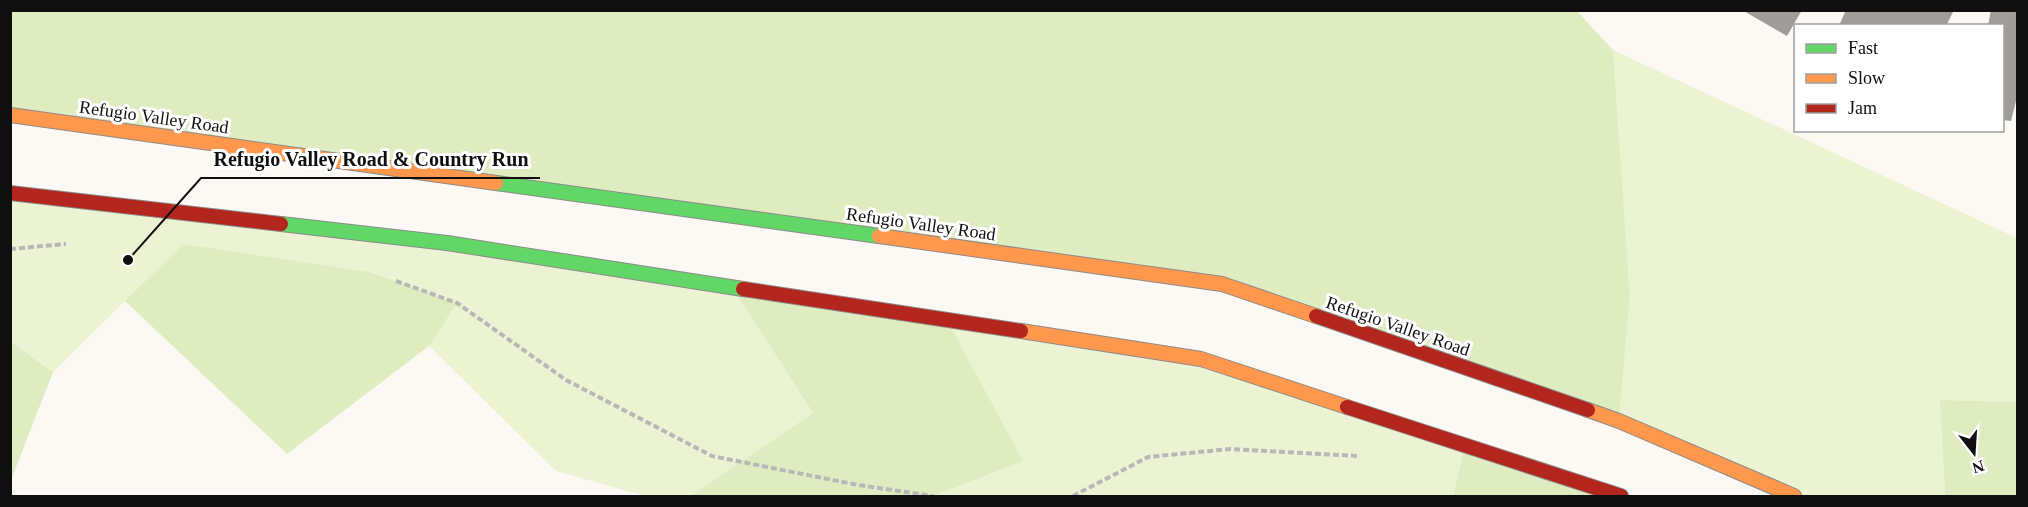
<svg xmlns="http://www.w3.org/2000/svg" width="2028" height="507" font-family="Georgia,serif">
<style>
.green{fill:#ecf3d2}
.forest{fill:#dfecc0}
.building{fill:#a09c9a}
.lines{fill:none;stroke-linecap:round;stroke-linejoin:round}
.fast-casing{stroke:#8c8b89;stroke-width:16}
.slow-casing{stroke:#8c8b89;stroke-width:16}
.jam-casing{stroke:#8c8b89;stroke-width:16}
.path{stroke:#b9b8b8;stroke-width:4;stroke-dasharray:6 3;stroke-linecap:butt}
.fast{stroke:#63d668;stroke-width:14}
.slow{stroke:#ff974d;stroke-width:14}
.jam{stroke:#b3261e;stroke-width:14}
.labels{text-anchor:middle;stroke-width:6;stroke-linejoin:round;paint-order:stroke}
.street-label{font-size:18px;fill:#0f0f0f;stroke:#fff}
.leader{fill:none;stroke:#0f0f0f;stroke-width:2}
.callout-dot{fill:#0f0f0f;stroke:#fff;stroke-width:2}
.callout-label{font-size:20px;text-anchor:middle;font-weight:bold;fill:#0f0f0f;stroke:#fff;stroke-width:6;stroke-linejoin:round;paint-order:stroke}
</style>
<rect width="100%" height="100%" fill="#fcf9f5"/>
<g class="green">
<polygon points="1613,50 2017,238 2017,402 1940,400 1945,496 1794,496 1619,421 1630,296"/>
<polygon points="11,193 732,287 813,413 690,496 645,496 556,471 429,346 456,303 183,244 53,372 11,342"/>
<polygon points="947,320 1201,359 1465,445 1453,496 933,496 1022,461"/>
</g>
<g class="forest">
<polygon points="11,11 1577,11 1613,50 1630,296 1619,421 1222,284 11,115"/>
<polygon points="183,244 369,272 457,303 429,346 287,454 125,301"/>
<polygon points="732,287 947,320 1023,461 933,496 690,496 813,413"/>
<polygon points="11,342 53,372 11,480"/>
<polygon points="1940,400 2017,402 2017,496 1945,496"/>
<polygon points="1465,445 1621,496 1453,496"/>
</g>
<g class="building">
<polygon points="1742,10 1802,10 1787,36"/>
<polygon points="1846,10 1954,10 1946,26 1839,26"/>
<polygon points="1991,10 2018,10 2018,93 2011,121 2002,120 2002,26 1988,26"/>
</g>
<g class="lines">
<g class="fast-casing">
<g id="fast">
<polyline points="496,183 879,236"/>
<polyline points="281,224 447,243 743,289"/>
</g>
</g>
<g class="slow-casing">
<g id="slow">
<polyline points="10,115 496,183"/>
<polyline points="879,236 1222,284 1316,316"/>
<polyline points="1021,331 1201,359 1347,407"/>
<polyline points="1588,410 1619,421 1794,496"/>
</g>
</g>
<g class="jam-casing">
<g id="jam">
<polyline points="10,193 281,224"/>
<polyline points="743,289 1021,331"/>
<polyline points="1316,316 1588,410"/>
<polyline points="1347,407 1621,496"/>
</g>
</g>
<g class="path">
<polyline points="10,249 66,244"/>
<polyline points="396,281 457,303 566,380 712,456 858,485 933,496"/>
<polyline points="1073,496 1148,457 1230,449 1358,456"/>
</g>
<use href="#fast" class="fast"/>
<use href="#slow" class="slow"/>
<use href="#jam" class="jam"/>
</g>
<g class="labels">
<g class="street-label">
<text transform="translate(154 117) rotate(8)" y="6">Refugio Valley Road</text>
<text transform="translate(921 224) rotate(8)" y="6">Refugio Valley Road</text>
<text transform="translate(1398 326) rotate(19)" y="6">Refugio Valley Road</text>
</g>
</g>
<path class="leader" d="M128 260L201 178H540"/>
<circle class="callout-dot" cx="128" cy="260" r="6"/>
<g class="callout-label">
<text x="371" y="166">Refugio Valley Road &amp; Country Run</text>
</g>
<rect width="2028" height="507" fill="none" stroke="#0f0f0f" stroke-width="24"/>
<rect x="1794" y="24" width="210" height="108" fill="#ffffff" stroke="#9f9f9f" stroke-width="1.5"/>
<rect x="1806" y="44" width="30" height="9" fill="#63d668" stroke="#9f9f9f" stroke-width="1.5"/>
<text x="1848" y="54" font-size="18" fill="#0f0f0f">Fast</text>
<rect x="1806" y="74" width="30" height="9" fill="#ff974d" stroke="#9f9f9f" stroke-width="1.5"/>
<text x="1848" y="84" font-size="18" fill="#0f0f0f">Slow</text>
<rect x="1806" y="104" width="30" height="9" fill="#b3261e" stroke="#9f9f9f" stroke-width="1.5"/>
<text x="1848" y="114" font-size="18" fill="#0f0f0f">Jam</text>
<g transform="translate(1974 453) rotate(163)" stroke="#ffffff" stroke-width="4.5" paint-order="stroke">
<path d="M0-4.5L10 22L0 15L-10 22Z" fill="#0f0f0f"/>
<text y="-9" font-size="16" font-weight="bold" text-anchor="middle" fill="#0f0f0f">N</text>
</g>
</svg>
